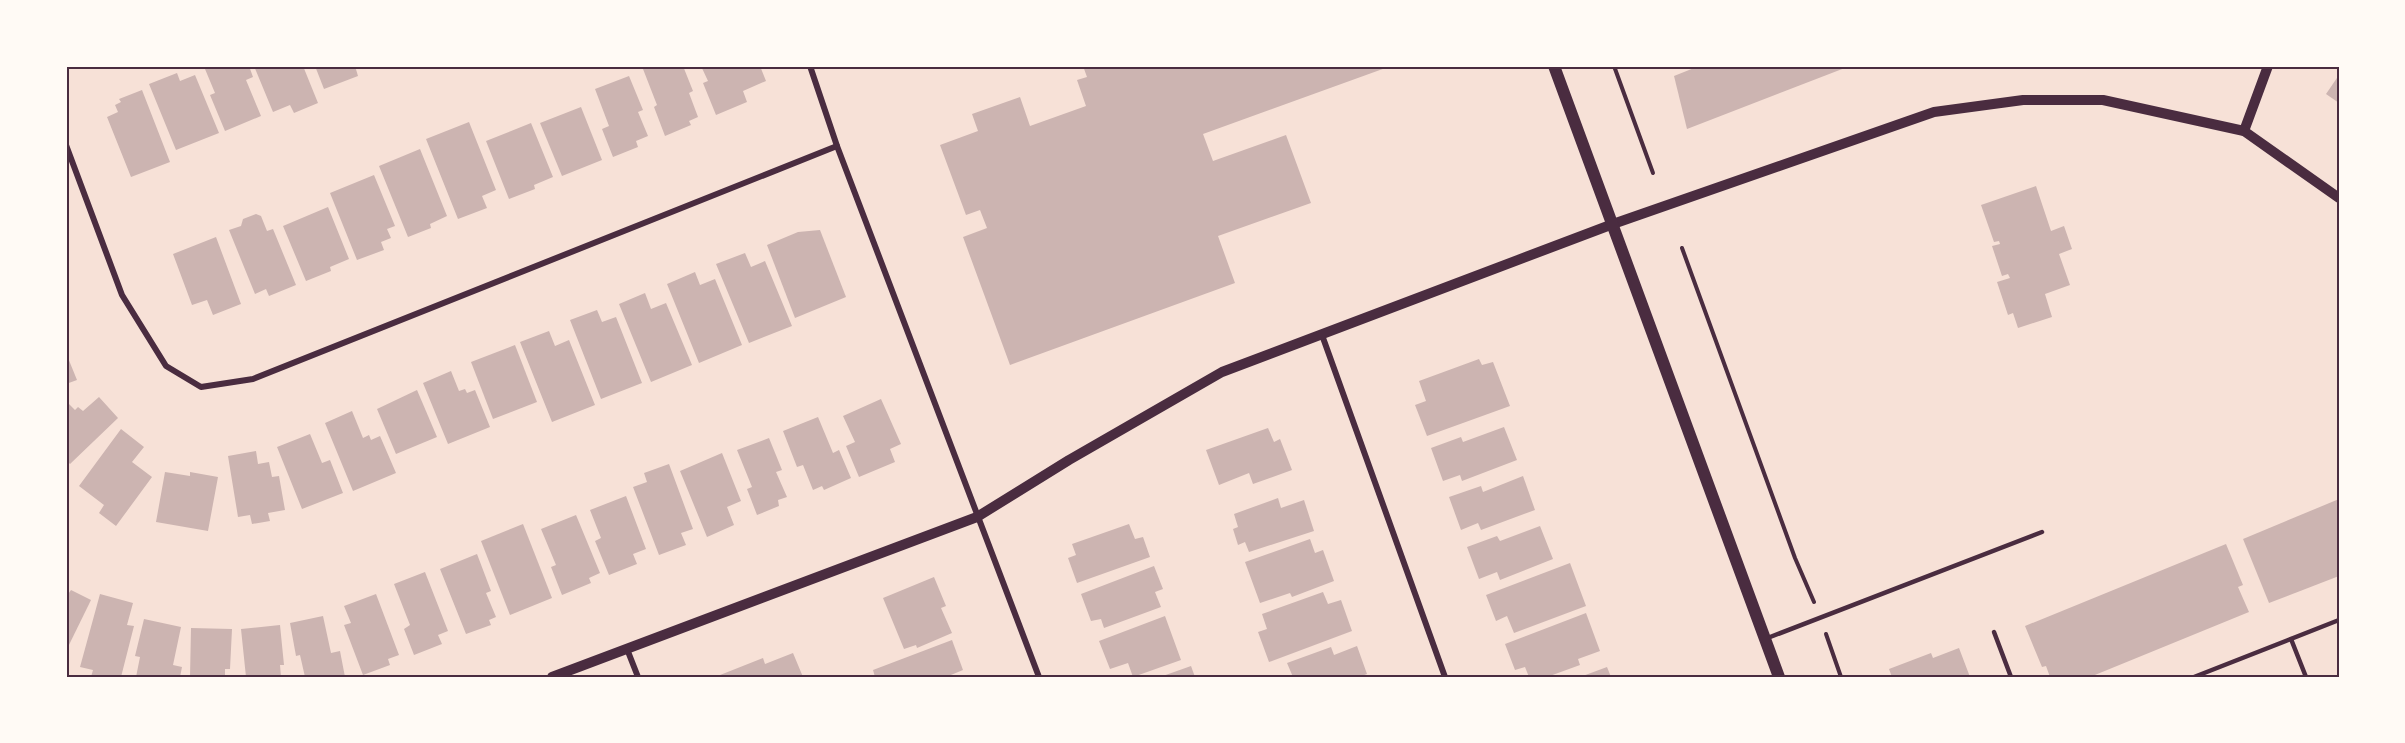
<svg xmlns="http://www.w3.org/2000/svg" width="2405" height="743" font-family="'Fira Sans',sans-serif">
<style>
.building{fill:#ccb4b1}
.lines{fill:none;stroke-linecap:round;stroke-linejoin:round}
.path{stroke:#4a2c40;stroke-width:4}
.service{stroke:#4a2c40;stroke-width:4.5}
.minor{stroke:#4a2c40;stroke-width:6}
.tertiary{stroke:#4a2c40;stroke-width:10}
.secondary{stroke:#4a2c40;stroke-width:12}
.neatline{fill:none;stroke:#4a2c40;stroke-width:2}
</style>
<rect width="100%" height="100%" fill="#f7e1d7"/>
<g class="building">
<polygon points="212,66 249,66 253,77 246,80 261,116 225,131 210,95 215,93 205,69"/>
<polygon points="254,66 303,66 318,103 294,113 290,105 273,112"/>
<polygon points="315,66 355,66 358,76 324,89"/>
<polygon points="651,66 683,66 693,91 689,93 698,117 689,121 691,125 665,136 654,107 657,105 643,69"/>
<polygon points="701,66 760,66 766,81 743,91 747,102 716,115 703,83 708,81"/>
<polygon points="1083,66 1391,66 1203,134 1213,161 1286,135 1311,203 1218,236 1235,283 1010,365 963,237 987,228 980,210 966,215 940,145 978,131 972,114 1020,97 1030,126 1086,106 1077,80 1087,77"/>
<polygon points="1699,66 1850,66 1687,129 1674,76"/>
<polygon points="177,73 180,81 195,75 219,133 176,150 149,84"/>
<polygon points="2339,75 2339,103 2326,94"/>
<polygon points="629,76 643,110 638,112 648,136 636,141 638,147 613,157 602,129 609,126 595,89"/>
<polygon points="142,90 170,162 131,177 107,117 118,112 115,105 121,102 119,99"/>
<polygon points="581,107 602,160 562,176 540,123"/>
<polygon points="469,122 496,190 482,196 487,208 458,219 426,139"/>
<polygon points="531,123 553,177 534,185 535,189 509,199 486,141"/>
<polygon points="420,149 447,216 430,224 431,228 408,237 379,166"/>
<polygon points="374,175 395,226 387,229 391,238 381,242 384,250 357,260 330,193"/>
<polygon points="2036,186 2051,231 2064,226 2072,249 2059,254 2070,285 2045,294 2052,317 2018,328 2013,313 2008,315 1997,282 2010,278 2008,274 2002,276 1992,246 2000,244 1999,241 1994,242 1981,205"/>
<polygon points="328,207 349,259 330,267 331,271 306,281 283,226"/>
<polygon points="256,214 261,216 267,231 273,229 296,285 269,296 266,289 255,294 229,230 241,226 243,219"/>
<polygon points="820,230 846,297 795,318 767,245 798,232"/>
<polygon points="216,237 241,304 213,315 207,300 192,305 173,254"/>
<polygon points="745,253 751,267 765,261 792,326 749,343 716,264"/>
<polygon points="695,272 700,285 715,279 742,345 699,363 667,284"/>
<polygon points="645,293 651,309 666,303 692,365 651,382 619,304"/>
<polygon points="597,310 602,322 616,317 642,383 601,399 570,320"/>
<polygon points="549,331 555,346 569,340 595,405 552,422 520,342"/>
<polygon points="515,345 537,402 493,419 471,362"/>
<polygon points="66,353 77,380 66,384 69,390 66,391"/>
<polygon points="1479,359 1482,365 1493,362 1510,406 1427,436 1415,405 1426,401 1419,381"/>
<polygon points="451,371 459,391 465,389 467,393 475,390 490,427 448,444 423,383"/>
<polygon points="417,390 437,437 396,454 377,409"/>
<polygon points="99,397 118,418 70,464 66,460 66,401 75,410 78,407 83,411"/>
<polygon points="881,399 901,444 890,449 895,462 859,477 846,446 855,442 843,416"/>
<polygon points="352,411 363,438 369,435 371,440 380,436 396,473 353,491 325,423"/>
<polygon points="818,417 833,453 839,450 851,478 824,490 822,486 813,490 803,465 797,467 783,431"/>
<polygon points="1504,427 1517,460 1462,481 1460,475 1443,481 1431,448 1461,437 1463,442"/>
<polygon points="1268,428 1274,442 1280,439 1292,470 1253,484 1249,473 1219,485 1206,450"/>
<polygon points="121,429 144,447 132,462 152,477 116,526 99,513 104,505 79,486"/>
<polygon points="310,434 322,463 330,460 343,493 302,509 277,447"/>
<polygon points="769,438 782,470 776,472 787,497 778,500 779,506 757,515 747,489 752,487 737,450"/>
<polygon points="256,451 258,464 269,462 272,477 279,476 285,510 268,513 270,521 252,524 250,515 238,517 228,456"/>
<polygon points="722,453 741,501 727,507 734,525 707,537 680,471"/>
<polygon points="669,464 693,529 681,533 686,545 659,555 633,487 647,482 644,473"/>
<polygon points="165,472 190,476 190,472 218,477 208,531 156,522"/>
<polygon points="1523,476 1535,510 1481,530 1478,523 1461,530 1449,497 1481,486 1483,492"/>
<polygon points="626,496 646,549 633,554 637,564 609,575 595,541 601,538 590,510"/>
<polygon points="1278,498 1281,508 1304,500 1314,531 1249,552 1245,542 1238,545 1233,529 1238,527 1234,514"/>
<polygon points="2339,499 2339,576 2269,603 2243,539"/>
<polygon points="576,515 600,573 589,578 591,583 562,595 551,567 556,565 541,529"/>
<polygon points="523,524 552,598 510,615 481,541"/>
<polygon points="1129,524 1135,539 1143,537 1150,557 1077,583 1068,558 1076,555 1072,544"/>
<polygon points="1540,526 1553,559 1500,580 1497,572 1479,579 1467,547 1497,536 1500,541"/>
<polygon points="1310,539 1315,553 1323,550 1334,581 1292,597 1290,593 1260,603 1245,562"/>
<polygon points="2226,544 2243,585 2238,587 2249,612 2090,677 2050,677 2046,666 2042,667 2025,626"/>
<polygon points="477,554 491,591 486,593 496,617 489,620 491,625 466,634 440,569"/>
<polygon points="1570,563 1586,606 1514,633 1507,616 1496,621 1486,595"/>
<polygon points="1154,566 1163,589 1155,592 1161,607 1104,628 1101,619 1091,621 1081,594"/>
<polygon points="425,572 448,631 438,635 442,644 414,655 404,629 410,625 394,584"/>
<polygon points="934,577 946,606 941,608 952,633 917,648 916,645 904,649 883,598"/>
<polygon points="71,590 91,600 66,651 66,597"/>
<polygon points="1323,592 1328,604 1341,600 1352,631 1269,662 1258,632 1267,629 1262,614"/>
<polygon points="100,594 133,603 127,625 134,626 121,677 91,677 93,670 80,667"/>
<polygon points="376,594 399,655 388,659 390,665 363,675 344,625 351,623 344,606"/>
<polygon points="1586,613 1600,651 1578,659 1580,665 1547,677 1529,677 1525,667 1515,670 1505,644"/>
<polygon points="323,616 331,653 340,651 345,677 305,677 300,655 296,656 290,623"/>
<polygon points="1165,616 1181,660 1133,677 1128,663 1110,669 1099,641"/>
<polygon points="144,619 181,627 173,665 182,667 180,677 136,677 140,657 135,656"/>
<polygon points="280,625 284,665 280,665 281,677 246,677 241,629"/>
<polygon points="191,628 232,629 230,669 225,669 225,677 190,677"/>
<polygon points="952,640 963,670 946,677 875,677 873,670"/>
<polygon points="1357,646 1367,674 1359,677 1293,677 1287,663 1331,647 1334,655"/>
<polygon points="1959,648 1970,677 1892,677 1889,669 1931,653 1933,658"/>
<polygon points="793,653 803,677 715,677 763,658 765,664"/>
<polygon points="1191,666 1195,677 1160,677"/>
<polygon points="1607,667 1611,677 1580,677"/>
</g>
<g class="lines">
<g class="path">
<polyline points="1614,66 1653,173"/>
<polyline points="1682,248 1795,558 1814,602"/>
<polyline points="1826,634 1841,677"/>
</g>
<g class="service">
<polyline points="1994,632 2011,677"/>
<polyline points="1765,639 2042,532"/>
<polyline points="2291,639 2306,677"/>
<polyline points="2194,677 2339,620"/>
</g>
<g class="minor">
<polyline points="810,66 837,146 1039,677"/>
<polyline points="66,145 122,295 166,366 201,387 253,379 837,146"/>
<polyline points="1322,335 1445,677"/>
<polyline points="627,649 638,677"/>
</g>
<g class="tertiary">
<polyline points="2244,131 2268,66"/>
<polyline points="552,677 977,517 1069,460 1222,372 1613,224 1934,112 2023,100 2103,100 2244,131 2339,198"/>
</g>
<polyline class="secondary" points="1554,66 1779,677"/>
</g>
<rect width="2405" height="743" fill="none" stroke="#fffaf5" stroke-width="135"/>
<rect x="68" y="68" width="2270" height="608" class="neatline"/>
</svg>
